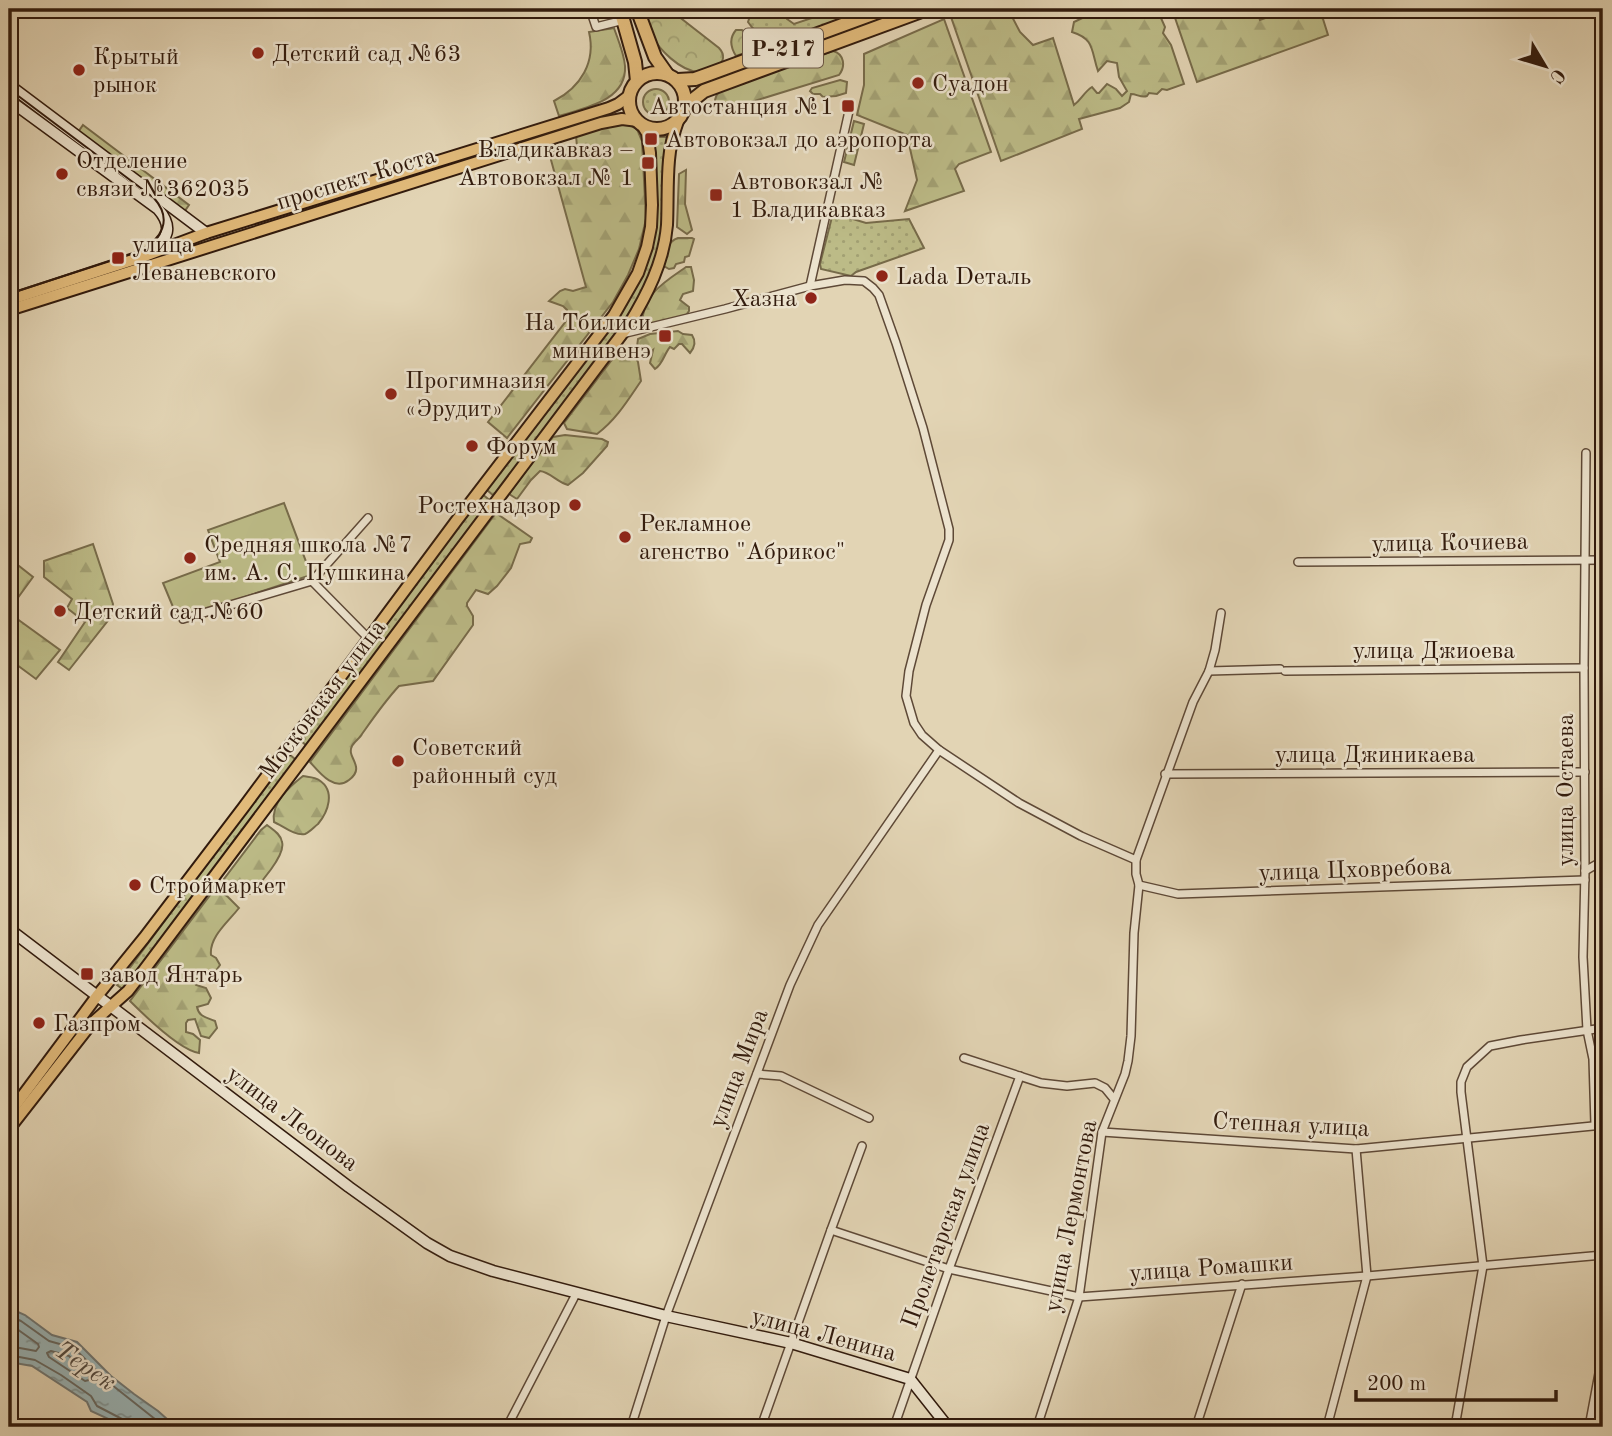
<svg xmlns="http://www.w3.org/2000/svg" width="1612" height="1436" font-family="'Old Standard TT',serif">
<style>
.grass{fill:url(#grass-dots);stroke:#776b4a;stroke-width:2}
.forest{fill:url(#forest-firs);stroke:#776b4a;stroke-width:2}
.park{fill:url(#park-crowns);stroke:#776b4a;stroke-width:2}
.pitch{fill:#bcbb87;stroke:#776b4a;stroke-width:2}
.water{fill:url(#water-ripples);stroke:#707774;stroke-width:2}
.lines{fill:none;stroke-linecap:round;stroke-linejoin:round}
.shore{stroke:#666862;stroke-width:2}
.street-casing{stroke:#5e4937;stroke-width:10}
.secondary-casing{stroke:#321b0d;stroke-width:13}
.primary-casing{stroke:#321b0d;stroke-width:14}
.highway-casing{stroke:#321b0d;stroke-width:16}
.street{stroke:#ece3ce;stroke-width:7}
.secondary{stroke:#ece3ce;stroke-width:10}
.primary{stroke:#e1ba7a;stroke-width:10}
.highway{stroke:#e1ba7a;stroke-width:12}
.tram{stroke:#321b0d;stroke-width:2}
.poi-dot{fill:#8f2418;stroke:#ece3ce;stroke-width:2.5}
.labels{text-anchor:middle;stroke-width:5;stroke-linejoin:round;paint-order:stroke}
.shield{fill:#ece3ce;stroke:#6a5747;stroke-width:2}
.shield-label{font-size:23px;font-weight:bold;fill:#321b0d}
.poi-label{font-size:24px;fill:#321b0d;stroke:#ece3ce;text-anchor:start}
.street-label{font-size:24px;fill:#321b0d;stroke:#ece3ce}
.water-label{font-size:26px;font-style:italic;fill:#514940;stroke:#ece3ce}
</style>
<defs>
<pattern id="grass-dots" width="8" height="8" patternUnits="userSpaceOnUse" patternTransform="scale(1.75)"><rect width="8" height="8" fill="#bcbb87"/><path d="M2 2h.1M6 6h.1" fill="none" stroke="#a2a073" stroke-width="1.8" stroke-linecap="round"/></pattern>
<pattern id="forest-firs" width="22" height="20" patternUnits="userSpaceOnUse" patternTransform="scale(1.75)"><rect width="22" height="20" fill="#bcbb87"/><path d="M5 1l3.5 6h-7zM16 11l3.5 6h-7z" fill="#a2a073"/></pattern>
<pattern id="park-crowns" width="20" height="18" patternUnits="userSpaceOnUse" patternTransform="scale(1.75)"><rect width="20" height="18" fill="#bcbb87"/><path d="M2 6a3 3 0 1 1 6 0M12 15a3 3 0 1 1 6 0" fill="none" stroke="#a2a073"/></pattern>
<pattern id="water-ripples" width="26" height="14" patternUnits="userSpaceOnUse" patternTransform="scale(1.75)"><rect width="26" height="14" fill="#99b5b8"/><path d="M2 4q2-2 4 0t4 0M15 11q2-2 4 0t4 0" fill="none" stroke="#7d9294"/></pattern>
</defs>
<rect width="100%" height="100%" fill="#e2d4b4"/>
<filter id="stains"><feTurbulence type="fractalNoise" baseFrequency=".00286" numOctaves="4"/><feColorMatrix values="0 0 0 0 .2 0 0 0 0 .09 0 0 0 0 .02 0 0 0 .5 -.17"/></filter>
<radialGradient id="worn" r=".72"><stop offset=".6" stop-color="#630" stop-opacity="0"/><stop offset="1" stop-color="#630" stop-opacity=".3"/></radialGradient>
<g class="grass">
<path d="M755,9H786L787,19L794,24L839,9H868L781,41C766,39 756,34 748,22L750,16Z"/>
<circle cx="656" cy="102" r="13"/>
<polygon points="654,137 667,137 664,231 653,271 624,327 495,497 486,489 620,313 655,216"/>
<polygon points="833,213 866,223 909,219 924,248 856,272 851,276 821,269 820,264"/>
<polygon points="482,494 492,502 308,747 299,739"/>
<polygon points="289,754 296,760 124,990 117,985"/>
</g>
<g class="forest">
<path d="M968,9H1008L1020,32L1033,45L1053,38L1074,105C1082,99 1084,92 1092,87L1097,93H1099L1107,84L1116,89L1122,96L1127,91L1119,77L1117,63L1107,61L1098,71C1091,51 1095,39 1072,32L1074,22L1095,12L1094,9H1157L1165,27L1163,33L1171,45L1184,84L1167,90L1162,89L1157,94L1149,93L1147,96C1141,98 1137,94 1131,94L1129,102L1120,108L1079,119L1082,129L1001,161L951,17Z"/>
<polygon points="1172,9 1256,9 1260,20 1290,9 1312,9 1323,19 1328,35 1197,82"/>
<polygon points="944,19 991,152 959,164 955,169 964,191 905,211 917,180 907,135 857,115 864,85 864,54"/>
<path d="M614,28C618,40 624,53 625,66C627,101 584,108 559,116L554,101C581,87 596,62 589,32Z"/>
<path d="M833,51C844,54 846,66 839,75L725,110L715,106C714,98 717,93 723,87Z"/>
<polygon points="840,80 847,82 846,93 836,96 823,97 820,94 813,94 810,91 812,88"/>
<polygon points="854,121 864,124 854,165 844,162"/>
<polygon points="626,123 637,129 642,141 646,219 639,249 628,275 613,302 507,438 488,422 566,321 567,310 563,306 549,301 560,291 565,289 573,291 586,287 551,160 552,151 577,147 576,135 617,124"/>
<polygon points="83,125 189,205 182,215 76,135"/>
<polygon points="686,170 685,204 692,230 687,234 677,227 679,174"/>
<path d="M678,238H692L694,239L689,256L685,257L684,262L676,264L674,268L669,269L662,265C665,254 666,242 678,238Z"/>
<path d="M686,267H691L694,280L693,291L683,294L680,300L689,307V311L686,315L645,326L642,324C643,294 663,283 686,267Z"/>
<path d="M678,331L683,334L692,335C696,341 695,347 690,353L682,344H679L674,349L670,347C664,354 663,364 655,369L650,363L653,350L645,357C639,352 636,346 638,339L650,334Z"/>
<path d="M630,346L638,362L641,381C628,400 616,420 597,434L567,429L564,423L611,361L623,348Z"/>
<path d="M565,435L602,439L608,442L607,446L583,473L568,485C557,482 550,472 540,471L531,480L517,499L509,494L538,455L553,437Z"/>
<path d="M496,513L532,538L530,542L520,544L511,568L497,586L488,594L476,590L467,603V606L473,616V625L433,681L399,686C385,701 374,717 362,734C360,738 354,742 352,746C348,754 355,759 356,767C357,772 353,777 349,780C334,792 319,772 310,762Z"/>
<polygon points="93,544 113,604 110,618 69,670 58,662 85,622 67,608 72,599 44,577 44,561"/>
<polygon points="14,562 33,577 9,610 9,569"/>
<polygon points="9,613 60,650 36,679 9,659"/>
<path d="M303,776C308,777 315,777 319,780C336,791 328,812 318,824C314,827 310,832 305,834C295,836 283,826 274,822C271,803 289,787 303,776Z"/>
<path d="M267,825C272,829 281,834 282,842C286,855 259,885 250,894C239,894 228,891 224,879L261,830Z"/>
<path d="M217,889L228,897L239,908C228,922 209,937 211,955L216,958L220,965L213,975L204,973L194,981L196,985L206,988L211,998L208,1004L197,1007C199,1017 206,1017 215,1021L217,1028L209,1038L201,1036L195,1019L188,1020L186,1023V1032L193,1034L200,1040L199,1053C179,1050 144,1015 130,1001L214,890Z"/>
</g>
<g class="park">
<path d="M647,9H669L719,48C732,62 711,74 698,72C679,70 660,50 651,35C648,29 646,21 644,14Z"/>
<path d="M736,30H742L759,48L736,56C731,48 729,38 736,30Z"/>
</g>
<polygon class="pitch" points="284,503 311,575 178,619 163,583 220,562 208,530"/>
<polygon class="water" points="9,1308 25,1315 52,1335 77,1342 111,1376 134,1394 158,1411 176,1427 121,1427 113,1421 91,1411 87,1402 32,1366 9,1362"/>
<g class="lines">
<g class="shore">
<polyline points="9,1316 21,1321 49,1341 74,1348 107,1381 165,1427"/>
<polyline points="9,1325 17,1329 38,1344 39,1347 36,1351 9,1346"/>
<polygon points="51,1351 69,1356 89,1376 89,1380 85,1381 49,1357 47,1353"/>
<polyline points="9,1355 35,1360 61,1375 91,1396 97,1406 122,1419 124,1423 125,1427"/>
</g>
<g class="street-casing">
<g id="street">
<polyline points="590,9 596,27 624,20"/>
<polyline points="810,286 849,111"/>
<polyline points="622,334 725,309 810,286 845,280 864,281 873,288 879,295 896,343 923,428 949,529 949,540 926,605 909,671 906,696 914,723 922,735 939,750 1019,803 1081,836 1136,860"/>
<polyline points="1586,453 1584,668 1585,871 1583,957 1587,1030 1593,1059 1595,1125"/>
<polyline points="368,518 312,581 369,639"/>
<polyline points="1298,562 1603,560"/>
<polyline points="1221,613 1215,650 1209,671 1193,702 1136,860 1136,874 1139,885 1178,894 1585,880"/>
<polyline points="183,619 312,581"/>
<polyline points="1209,671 1280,669"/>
<polyline points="1285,671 1584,668"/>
<polyline points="1165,774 1585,772"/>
<polyline points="1585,871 1597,864 1603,863"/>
<polyline points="964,1058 1041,1083 1067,1086 1095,1083 1105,1088 1114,1099"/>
<polyline points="757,1074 781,1076 869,1118"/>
<polyline points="1102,1132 1356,1149 1603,1125"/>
<polyline points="831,1230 949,1269 1079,1297 1367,1276 1603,1255"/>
<polyline points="507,1427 577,1292"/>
<polyline points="631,1427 666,1316 790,985 818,925 939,750"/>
<polyline points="761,1427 831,1230 862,1146"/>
<polyline points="894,1427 949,1269 1020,1076"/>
<polyline points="1037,1427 1079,1297 1102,1132 1125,1074 1128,1061 1131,1036 1134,933 1139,885"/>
<polyline points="1196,1427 1242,1284"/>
<polyline points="1327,1427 1367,1276 1356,1149"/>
<polyline points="1455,1427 1483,1266 1461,1092 1461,1082 1467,1067 1490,1046 1521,1040 1603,1028"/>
<polyline points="1589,1427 1603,1352"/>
</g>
</g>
<g class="secondary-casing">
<g id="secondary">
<polyline points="9,85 206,233"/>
<path d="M9,100L158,209C173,226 169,240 150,252"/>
<polyline points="9,929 349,1187 427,1243 450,1256 493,1271 666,1316 791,1343 910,1379 948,1427"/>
</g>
</g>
<g class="primary-casing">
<g id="primary">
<polyline points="9,300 142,257 206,233 609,108 618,104 630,95"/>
<polyline points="9,310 601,123 622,119 638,121"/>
<polyline points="9,1114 97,996 144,938 243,808 457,520 614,315 638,273 647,247 651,227 652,205 650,153 647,133 642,125"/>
<path d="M9,1129L91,1024L128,991L141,974L628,326C647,295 664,262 667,225C668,204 667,182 669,160C670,146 674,132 679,118"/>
</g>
</g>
<g class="highway-casing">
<g id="highway">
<polyline points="620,9 635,62 637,81"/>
<polyline points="637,9 655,57 667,74"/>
<circle cx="657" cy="101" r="28"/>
<polyline points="678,80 695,79 709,74 886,9"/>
<polyline points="685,106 704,91 927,9"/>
</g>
</g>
<use href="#street" class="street"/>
<use href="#secondary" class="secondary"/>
<use href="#primary" class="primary"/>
<use href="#highway" class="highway"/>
<path class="tram" d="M9,89L154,198C173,220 162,239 139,251L9,294"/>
</g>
<g class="poi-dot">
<circle cx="258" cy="53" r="7"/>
<circle cx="79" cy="70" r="7"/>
<circle cx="918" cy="83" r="7"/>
<rect x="841" y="99" width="14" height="14" rx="3.5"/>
<rect x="644" y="132" width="14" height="14" rx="3.5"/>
<rect x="641" y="156" width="14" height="14" rx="3.5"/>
<circle cx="62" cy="174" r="7"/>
<rect x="709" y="188" width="14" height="14" rx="3.5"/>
<rect x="111" y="251" width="14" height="14" rx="3.5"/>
<circle cx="882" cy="276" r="7"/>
<circle cx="811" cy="298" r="7"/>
<rect x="658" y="329" width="14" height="14" rx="3.5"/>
<circle cx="391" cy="394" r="7"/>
<circle cx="472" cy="446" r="7"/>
<circle cx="575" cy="505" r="7"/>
<circle cx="625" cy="537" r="7"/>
<circle cx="190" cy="558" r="7"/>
<circle cx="60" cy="611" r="7"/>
<circle cx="398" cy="761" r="7"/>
<circle cx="135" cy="885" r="7"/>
<rect x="80" y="967" width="14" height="14" rx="3.5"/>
<circle cx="39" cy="1023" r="7"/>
</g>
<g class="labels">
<rect class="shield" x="743" y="28.5" width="80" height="39" rx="5"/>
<g class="shield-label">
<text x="783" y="56">Р-217</text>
</g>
<g class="poi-label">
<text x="272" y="61">Детский сад №63</text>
<text x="93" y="64">Крытый<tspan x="93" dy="28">рынок</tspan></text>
<text x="932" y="91">Суадон</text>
<text x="834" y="114" text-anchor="end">Автостанция №1</text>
<text x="665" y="147">Автовокзал до аэропорта</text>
<text x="634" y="157" text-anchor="end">Владикавказ –<tspan x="634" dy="28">Автовокзал № 1</tspan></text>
<text x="76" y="168">Отделение<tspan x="76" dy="28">связи №362035</tspan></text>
<text x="730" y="189">Автовокзал №<tspan x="730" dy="28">1 Владикавказ</tspan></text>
<text x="132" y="252">улица<tspan x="132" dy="28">Леваневского</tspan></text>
<text x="896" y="284">Lada Dеталь</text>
<text x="797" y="306" text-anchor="end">Хазна</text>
<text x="651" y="330" text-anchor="end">На Тбилиси<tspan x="651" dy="28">минивенэ</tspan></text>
<text x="405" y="388">Прогимназия<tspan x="405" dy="28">«Эрудит»</tspan></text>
<text x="486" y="454">Форум</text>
<text x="561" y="513" text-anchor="end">Ростехнадзор</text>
<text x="639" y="531">Рекламное<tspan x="639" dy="28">агенство "Абрикос"</tspan></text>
<text x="204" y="552">Средняя школа №7<tspan x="204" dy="28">им. А. С. Пушкина</tspan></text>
<text x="74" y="619">Детский сад №60</text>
<text x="412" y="755">Советский<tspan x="412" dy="28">районный суд</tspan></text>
<text x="149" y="893">Строймаркет</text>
<text x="101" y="982">завод Янтарь</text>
<text x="53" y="1031">Газпром</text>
</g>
<g class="street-label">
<text transform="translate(356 178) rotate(-17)" y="8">проспект Коста</text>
<text transform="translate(1450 542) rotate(-1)" y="8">улица Кочиева</text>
<text x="1434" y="658">улица Джиоева</text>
<text transform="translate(322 699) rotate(-53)" y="8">Московская улица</text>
<text x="1375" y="762">улица Джиникаева</text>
<text transform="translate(1565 790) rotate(-90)" y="8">улица Остаева</text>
<text transform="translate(1355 869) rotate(-2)" y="8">улица Цховребова</text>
<text transform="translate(738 1068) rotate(-69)" y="8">улица Мира</text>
<text transform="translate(293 1118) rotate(37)" y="8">улица Леонова</text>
<text transform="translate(1291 1124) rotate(3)" y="8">Степная улица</text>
<text transform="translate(1070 1216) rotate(-79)" y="8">улица Лермонтова</text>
<text transform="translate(945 1225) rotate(-70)" y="8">Пролетарская улица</text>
<text transform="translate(1211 1267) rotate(-4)" y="8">улица Ромашки</text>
<text transform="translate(824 1334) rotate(15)" y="8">улица Ленина</text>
</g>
<g class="water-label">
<text transform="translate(86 1365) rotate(34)" y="9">Терек</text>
</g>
</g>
<rect width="1612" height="1436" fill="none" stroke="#e2d4b4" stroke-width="35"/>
<rect x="10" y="10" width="1591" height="1415" fill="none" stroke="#321b0d" stroke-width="3.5"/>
<rect x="18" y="18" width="1577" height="1401" fill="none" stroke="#321b0d" stroke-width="2"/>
<g transform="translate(1545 66) rotate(128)" stroke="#ece3ce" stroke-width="5" paint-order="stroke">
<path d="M0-5L12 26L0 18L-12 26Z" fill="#321b0d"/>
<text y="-10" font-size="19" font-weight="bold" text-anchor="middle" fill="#321b0d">С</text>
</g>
<path d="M1356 1390v10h200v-10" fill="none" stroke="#321b0d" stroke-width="3.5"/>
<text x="1367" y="1390" font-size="21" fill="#321b0d" stroke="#ece3ce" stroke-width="5" paint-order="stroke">200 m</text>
<rect width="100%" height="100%" filter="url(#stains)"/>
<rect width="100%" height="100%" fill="url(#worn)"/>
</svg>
